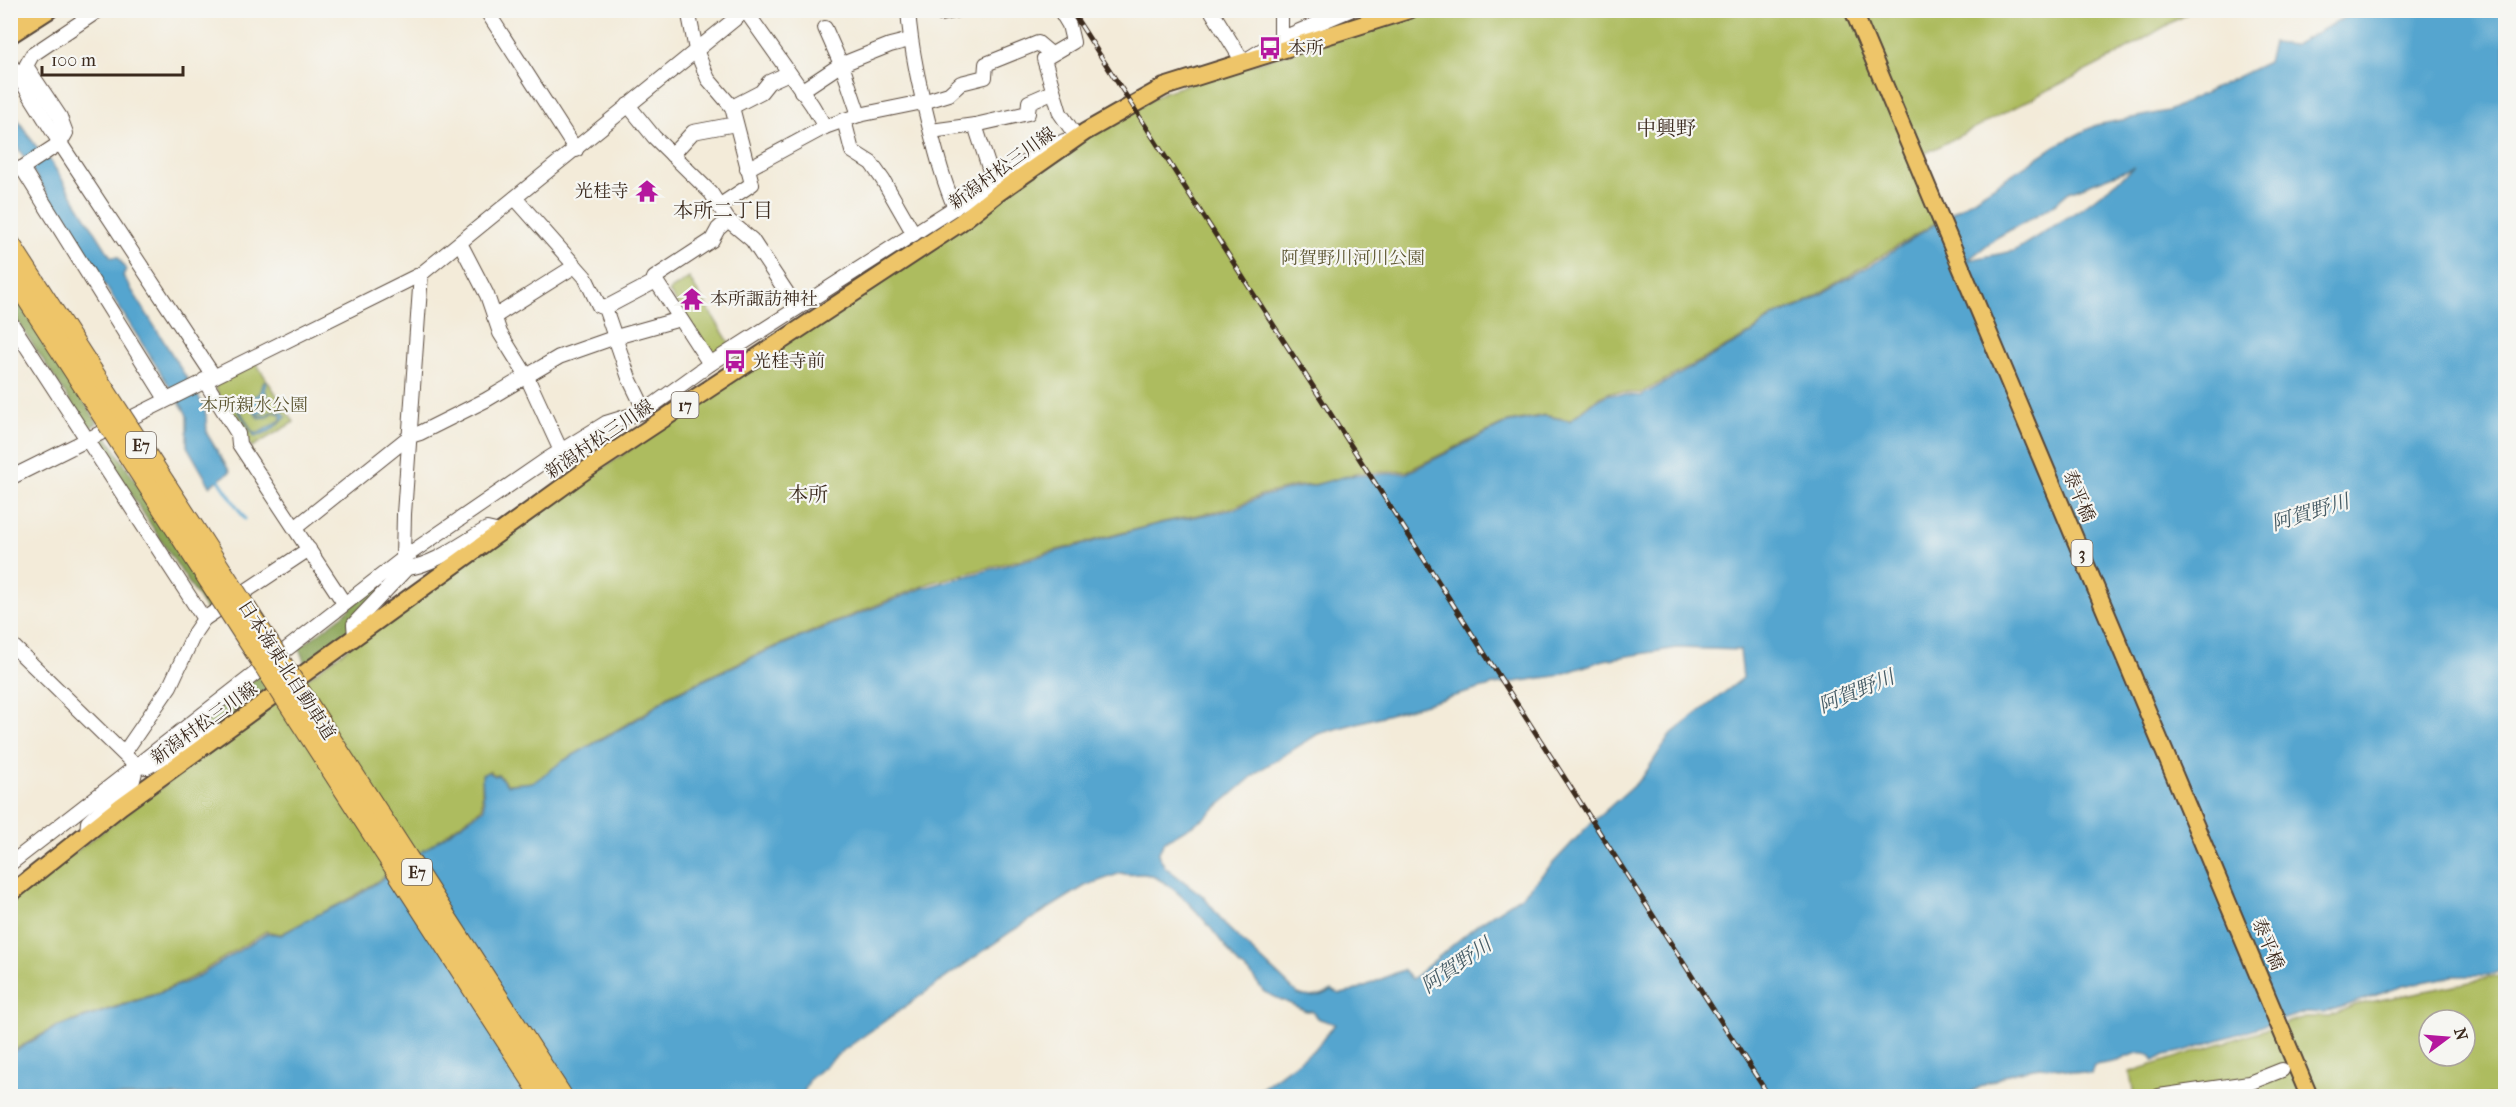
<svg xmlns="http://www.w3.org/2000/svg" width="2516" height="1107" font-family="'IM FELL French Canon','Noto Serif JP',serif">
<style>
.green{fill:#adbc5f;stroke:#74733e;stroke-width:1.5;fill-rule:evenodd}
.forest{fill:#8aa456;stroke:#62673a;stroke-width:1.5}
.water{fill:#55a5cf;stroke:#486876;stroke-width:1.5;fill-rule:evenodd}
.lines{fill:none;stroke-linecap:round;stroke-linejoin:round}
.stream{stroke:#55a5cf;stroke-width:3}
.minor-casing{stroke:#57473a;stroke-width:16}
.major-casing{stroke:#57473a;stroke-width:20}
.minor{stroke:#fff;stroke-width:14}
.major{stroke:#eec569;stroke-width:16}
.rail-casing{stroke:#3b2a1e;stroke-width:5}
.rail{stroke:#f6f6f2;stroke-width:3;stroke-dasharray:9;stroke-linecap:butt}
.highway-bridge-casing{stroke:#57473a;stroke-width:22;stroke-linecap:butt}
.highway-bridge{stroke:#eec569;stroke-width:20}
.labels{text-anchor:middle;stroke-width:4.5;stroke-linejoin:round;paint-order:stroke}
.shield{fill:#f6f6f2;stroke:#73675e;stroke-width:1.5}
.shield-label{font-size:16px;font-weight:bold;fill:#3b2a1e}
.poi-label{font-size:18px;fill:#3b2a1e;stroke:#f6f6f2;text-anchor:start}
.street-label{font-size:18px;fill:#3b2a1e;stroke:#f6f6f2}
.park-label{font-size:18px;fill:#5d5632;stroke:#f6f6f2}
.neighbourhood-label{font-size:20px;fill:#3b2a1e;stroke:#f6f6f2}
.water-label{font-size:20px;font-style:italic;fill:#455b65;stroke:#f6f6f2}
</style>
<rect width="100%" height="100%" fill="#f6f6f2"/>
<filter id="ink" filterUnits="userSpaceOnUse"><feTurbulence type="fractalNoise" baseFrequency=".0167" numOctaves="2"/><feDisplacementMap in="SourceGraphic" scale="12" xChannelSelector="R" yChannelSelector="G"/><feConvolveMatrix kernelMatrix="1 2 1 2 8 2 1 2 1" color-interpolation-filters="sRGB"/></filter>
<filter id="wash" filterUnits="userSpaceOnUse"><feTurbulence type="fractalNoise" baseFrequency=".008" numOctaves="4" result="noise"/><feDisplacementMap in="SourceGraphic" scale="24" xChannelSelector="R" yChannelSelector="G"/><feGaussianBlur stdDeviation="1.35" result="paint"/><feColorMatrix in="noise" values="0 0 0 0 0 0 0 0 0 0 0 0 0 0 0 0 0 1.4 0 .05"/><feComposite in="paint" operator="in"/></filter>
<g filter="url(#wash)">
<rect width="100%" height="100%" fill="#f3ebd9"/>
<g class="green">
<polygon points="1423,11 2191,11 2115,56 1920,156 1945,217 1801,305 1773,315 1751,333 1641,393 1609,392 1591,402 1570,420 1544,415 1507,422 1407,471 1359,473 1313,485 1296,486 1260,495 1235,507 1163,522 930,583 759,653 668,696 642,715 563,761 534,782 507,784 499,775 495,775 489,771 482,775 482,808 416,856 353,897 281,934 266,931 195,976 159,992 55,1027 11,1052 11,900 419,595 1073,144 1164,92"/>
<polygon points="689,278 732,347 713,360 669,291"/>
<polygon points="254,360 294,422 252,447 212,383"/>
<path d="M2505,975V1096H2134L2130,1072L2305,1017H2327L2355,1005ZM2429,1020H2465V1056H2429Z"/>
</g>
<g class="forest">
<polygon points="10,287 98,423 88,429 11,311"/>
<polygon points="107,437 218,608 209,614 98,444 99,440"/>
<polygon points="385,574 393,584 347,636 306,666 299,648 343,615"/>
<polygon points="261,673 273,692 234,723 163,749"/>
</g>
<g class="water">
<path d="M2357,11H2505L2506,968L2489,976H2453L2403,986L2324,1013L2306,1012L2181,1052L2165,1055L2154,1061C2147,1046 2131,1055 2120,1060C2112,1063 2103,1063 2095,1065L2092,1074C2081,1074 2071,1070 2060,1068C2026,1063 1993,1079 1964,1096H1251L1315,1049L1335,1024L1317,1018L1312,1011H1306L1264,992L1250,973L1239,965C1219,938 1181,885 1149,875C1139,872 1131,877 1121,873L1085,886L1012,931L841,1052L810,1079L802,1096H11L10,1054L55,1028L160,993L196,978L267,933L281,935L317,915L354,898L484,809L482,775L488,772L495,776L498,775L507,785L534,782L563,761L643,716L668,697L760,654L923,588L1162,523L1236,509L1260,497L1295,488L1312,486L1347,476L1407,473L1507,423L1545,416L1570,421L1591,404L1609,394L1641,396L1751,334L1774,316L1801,306L1878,261L2057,145L2096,125L2168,111L2268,62L2273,43L2294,45ZM2135,167L2081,209L2014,251L1968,260L1996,238L2051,207L2069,192ZM1677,648L1740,650L1743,678L1671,734L1642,778L1586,828L1523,895L1478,924L1412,979L1403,970L1351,992L1339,994L1332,990C1321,997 1310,999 1298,994L1228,928L1203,896L1165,867L1158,854L1165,841L1203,819L1260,770L1318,734L1494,685L1556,676L1604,660Z"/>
<polygon points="10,108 37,148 48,157 111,257 118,257 126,269 123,276 203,404 206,415 207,434 230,472 210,486 187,446 187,416 185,411 11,137"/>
<path d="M264,381H267L265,390C270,398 264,404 263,412L257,414L258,416L267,415L271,411L283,412L286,417L270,431L255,437L234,405H237L252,431L257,434L281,420V414L272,412L268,417L259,418L257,417L247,398L260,394Z"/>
</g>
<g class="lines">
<polyline class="stream" points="217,477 245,519"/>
</g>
</g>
<g filter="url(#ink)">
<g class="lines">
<g class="minor-casing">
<g id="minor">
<polyline points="486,10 576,150"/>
<polyline points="688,10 696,50 708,79 732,107 752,184 719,206"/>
<polyline points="745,10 812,105 825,127"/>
<path d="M908,10C911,51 920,89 930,129C937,156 944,183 955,208"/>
<polyline points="940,10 941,14 958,10"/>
<polyline points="1060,10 1069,25 1073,42 1044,59 1060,113 1076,136"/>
<polyline points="1211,10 1243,62 1278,40 1350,10"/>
<polyline points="825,28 844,71 859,115"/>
<polyline points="1281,39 1281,10"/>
<polyline points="10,63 60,143 213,375"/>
<polyline points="801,91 840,65 890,45 910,40"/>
<polyline points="628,105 654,137 711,193 728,220 752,240 797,308"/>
<polyline points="732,107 761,92 769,82 789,73"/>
<polyline points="844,120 852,151 871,163 883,180 914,234"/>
<polyline points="975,125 994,183"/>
<polyline points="931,131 975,125 1028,113 1029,102 1052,92"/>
<polyline points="672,155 693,132 736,124"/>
<polyline points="10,164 15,170 22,168 60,143 66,133 60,117 26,66 32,55 99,10"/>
<polyline points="22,168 166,399"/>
<polyline points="747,169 825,127 859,115 923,102 949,94 961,83 985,77 986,64 1038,43 1051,54"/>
<polyline points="515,198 585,277 599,306 605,308 629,378 645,411"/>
<polyline points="460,243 487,295 500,333 526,375 561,451"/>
<polyline points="605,308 656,281"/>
<polyline points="494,317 575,266"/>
<polyline points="10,321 204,619"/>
<polyline points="710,364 654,278 712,240 718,229 728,220"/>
<polyline points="204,380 238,434 239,444 344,603"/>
<polyline points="10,478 421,274 746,10"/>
<polyline points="295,528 410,436 420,433 486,400 559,357 616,337 680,319"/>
<polyline points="407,568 403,558 404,514 421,274"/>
<path d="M355,637L354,624L407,568C435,565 463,542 487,529L500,532"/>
<polyline points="10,643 136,766 147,767 214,730 222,732"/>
<polyline points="124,753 170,686 195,632 204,619 309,549"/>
<polyline points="87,833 88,822 133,780 136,768"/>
<polyline points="10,864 409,554 546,460 606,423 645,411 710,364 1029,160 1064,141"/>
<polyline points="2159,1096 2249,1083 2282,1070"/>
</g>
</g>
<g class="major-casing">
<g id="major">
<polyline points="1853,10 2309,1096"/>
<polyline points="10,20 25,10"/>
<polyline points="10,35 49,10"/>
<polyline points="10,894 121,806 586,470 960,223 998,193 1085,132 1164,87 1409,10"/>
</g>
</g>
<use href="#minor" class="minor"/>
<use href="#major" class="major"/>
<g class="rail-casing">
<polyline id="rail" points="1071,10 1769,1096"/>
</g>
<use href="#rail" class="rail"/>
<g class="highway-bridge-casing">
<g id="highway-bridge">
<polyline points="10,244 562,1096"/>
<polyline points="10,272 542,1096"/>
</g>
</g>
<use href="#highway-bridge" class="highway-bridge"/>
</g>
</g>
<defs>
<g id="bus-bare" transform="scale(1.8)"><path d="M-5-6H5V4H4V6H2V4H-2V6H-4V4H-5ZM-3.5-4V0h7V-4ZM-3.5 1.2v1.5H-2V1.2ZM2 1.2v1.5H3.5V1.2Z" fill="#b5179e" stroke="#f6f6f2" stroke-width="2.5" paint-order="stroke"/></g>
<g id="temple-bare" transform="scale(1.8)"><path d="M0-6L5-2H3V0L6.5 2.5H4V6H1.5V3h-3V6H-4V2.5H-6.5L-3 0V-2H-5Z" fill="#b5179e" stroke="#f6f6f2" stroke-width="2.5" paint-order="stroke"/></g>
</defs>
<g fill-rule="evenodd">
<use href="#bus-bare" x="1270" y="48"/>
<use href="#temple-bare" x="647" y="191"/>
<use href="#temple-bare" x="692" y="299"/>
<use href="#bus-bare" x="735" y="361"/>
</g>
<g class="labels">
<g class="shield">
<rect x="671.5" y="392" width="27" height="26" rx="4.5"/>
<rect x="126" y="432" width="30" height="26" rx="4.5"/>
<rect x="2071.5" y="540" width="21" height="26" rx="4.5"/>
<rect x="402" y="859" width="30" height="26" rx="4.5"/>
</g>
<g class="shield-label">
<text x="685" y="411">17</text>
<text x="141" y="451">E7</text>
<text x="2082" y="559">3</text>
<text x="417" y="878">E7</text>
</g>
<g class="poi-label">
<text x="1288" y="54">本所</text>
<text x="629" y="197" text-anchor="end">光桂寺</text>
<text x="710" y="305">本所諏訪神社</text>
<text x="753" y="367">光桂寺前</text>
</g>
<g class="street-label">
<text transform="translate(1002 168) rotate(-36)" y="6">新潟村松三川線</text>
<text transform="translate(599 439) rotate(-34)" y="6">新潟村松三川線</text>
<text transform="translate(2079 496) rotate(67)" y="6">泰平橋</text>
<text transform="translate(287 670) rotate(57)" y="6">日本海東北自動車道</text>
<text transform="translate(204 723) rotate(-36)" y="6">新潟村松三川線</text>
<text transform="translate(2268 944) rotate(67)" y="6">泰平橋</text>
</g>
<g class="park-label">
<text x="1353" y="264">阿賀野川河川公園</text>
<text x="254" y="411">本所親水公園</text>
</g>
<g class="neighbourhood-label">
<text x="1666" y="135">中興野</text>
<text x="723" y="217">本所二丁目</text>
<text x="808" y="501">本所</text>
</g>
<g class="water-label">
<text transform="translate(2310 512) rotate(-17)" y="7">阿賀野川</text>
<text transform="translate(1856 691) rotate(-23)" y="7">阿賀野川</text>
<text transform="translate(1456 965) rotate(-35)" y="7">阿賀野川</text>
</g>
</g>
<rect width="2516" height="1107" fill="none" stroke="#f6f6f2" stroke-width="36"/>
<g transform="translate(2447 1038) rotate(74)"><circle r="28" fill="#f6f6f2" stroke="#aba49d" stroke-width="1.5"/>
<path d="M0-4.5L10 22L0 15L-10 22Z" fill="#b5179e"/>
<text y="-9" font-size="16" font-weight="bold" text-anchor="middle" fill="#3b2a1e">N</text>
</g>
<path d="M42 66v9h141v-9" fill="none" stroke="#3b2a1e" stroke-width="3"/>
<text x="51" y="66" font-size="18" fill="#3b2a1e" stroke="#f6f6f2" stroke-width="4.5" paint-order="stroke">100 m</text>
</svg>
